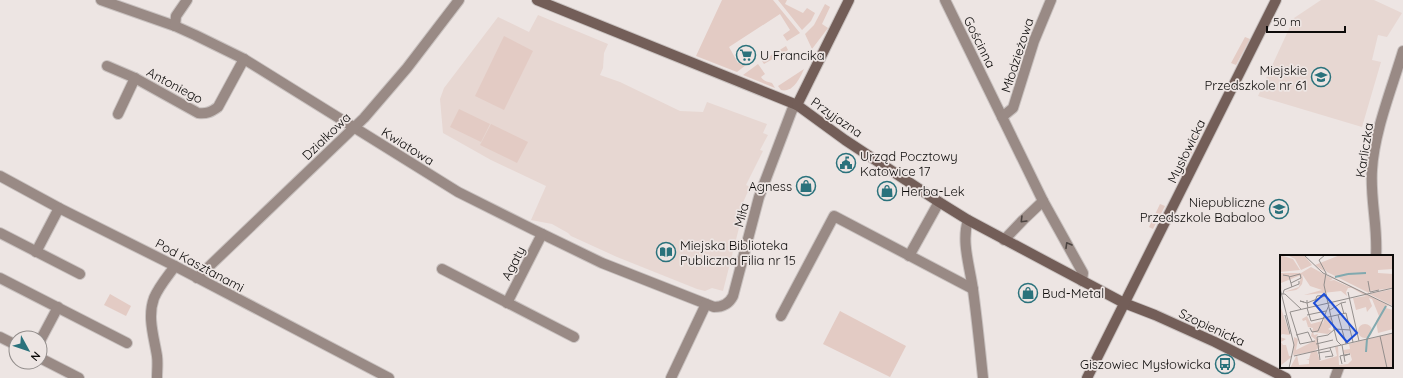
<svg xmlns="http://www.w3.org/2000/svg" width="1403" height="378" font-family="Quicksand,sans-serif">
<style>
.built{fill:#e7d7d2}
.green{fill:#e3cbc4}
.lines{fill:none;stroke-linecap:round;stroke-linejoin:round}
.street-casing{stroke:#c9c2c0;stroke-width:12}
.secondary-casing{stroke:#c9c2c0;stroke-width:12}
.street{stroke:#998a85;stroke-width:10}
.secondary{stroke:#735e58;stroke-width:10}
.oneway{stroke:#4c4441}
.labels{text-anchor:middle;stroke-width:3.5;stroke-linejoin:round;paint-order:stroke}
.street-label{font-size:13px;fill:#0d0b0a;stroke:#ede5e3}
.poi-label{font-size:13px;fill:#0d0b0a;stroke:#ede5e3;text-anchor:start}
.inset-river{fill:none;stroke:#81a9af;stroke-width:2}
.inset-road{fill:none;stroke:#938e8c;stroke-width:1}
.view{fill:#1d4ed8;fill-opacity:0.15;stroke:#1d4ed8;stroke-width:2}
.inset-edge{fill:none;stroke:#0d0b0a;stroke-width:2}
</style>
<rect width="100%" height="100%" fill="#ede5e3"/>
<g class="built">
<polygon points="1321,0 1374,0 1402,13 1387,37 1378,35 1372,60 1381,62 1362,127 1258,96 1294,18"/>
<polygon points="538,15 608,44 604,53 603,68 600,75 620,82 680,111 703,112 707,102 767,124 763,133 768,135 760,150 763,151 746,185 750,187 741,207 742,216 723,291 712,288 705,291 697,289 617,257 571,236 568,233 552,224 531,220 546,186 491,160 443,133 440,99 444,88 498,17 529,32"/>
</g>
<g class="green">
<polygon points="722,0 773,0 800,33 787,41 783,35 790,30 780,14 729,47 738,63 743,60 746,65 737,72 696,56"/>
<polygon points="778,0 787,0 785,4 803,13 807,8 815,13 811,21 802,30"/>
<polygon points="825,4 830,7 822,24 828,28 812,49 805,34 814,25"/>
<polygon points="504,36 533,51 504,110 475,96"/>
<polygon points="1245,37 1250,39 1236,65 1231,63"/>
<polygon points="786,46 788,50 764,64 762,61"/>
<path d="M758,64L765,74L761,77C763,81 768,82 772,83L775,88L743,75Z"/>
<path d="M804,69C800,78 793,93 781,90L778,86Z"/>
<polygon points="459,109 490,124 481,142 450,127"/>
<polygon points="491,124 528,142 517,163 480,145"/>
<polygon points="1195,135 1200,137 1190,156 1186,154"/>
<polygon points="1160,204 1165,206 1153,229 1149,227"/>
<polygon points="110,294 131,306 126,316 104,305"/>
<polygon points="840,311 906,346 890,377 823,344"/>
</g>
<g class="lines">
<g class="street-casing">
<g id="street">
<path d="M101,0L175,26L195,35L244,59L458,192L532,229L602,263L714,307C723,307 729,304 733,296L759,197L792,110L797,105"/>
<polyline points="945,0 1043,201 1083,273 1082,281"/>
<polyline points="175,26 176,16 187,0"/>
<path d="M107,66L135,78L198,113C207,114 211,112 218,107L244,59"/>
<polyline points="118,114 135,78"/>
<polyline points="1002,117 1013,108 1034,41 1051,0"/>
<polyline points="0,176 59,208 175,266 389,378"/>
<path d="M968,220C961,242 970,267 973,290C977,319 980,349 983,378"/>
<polyline points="0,233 80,274"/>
<polyline points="1004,240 1023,220 1043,201"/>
<polyline points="36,252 59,208"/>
<polyline points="909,256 939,202"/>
<path d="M1376,256C1378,227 1370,199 1372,170C1374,132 1392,88 1403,51"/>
<polyline points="442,269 574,337"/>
<polyline points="0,278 127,343"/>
<polyline points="197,278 364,118 407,68 459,0"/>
<polyline points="507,303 542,234"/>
<polyline points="781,316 834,216 973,289"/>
<polyline points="0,337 16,345"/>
<polyline points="40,341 58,307"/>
<polyline points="40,358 79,378"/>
<path d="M157,378C157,371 158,363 157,356C154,337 147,317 154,298C159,286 168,276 175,266"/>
<polyline points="671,378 706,304"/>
<polyline points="1335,378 1339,367"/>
</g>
</g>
<g class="secondary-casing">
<g id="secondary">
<polyline points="537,0 797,105 845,140 939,202 968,220 1124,303 1155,315 1215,342 1286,378"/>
<polyline points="797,105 849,0"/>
<polyline points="1087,378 1276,0"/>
</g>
</g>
<use href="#street" class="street"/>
<use href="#secondary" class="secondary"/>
</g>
<defs><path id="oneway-chevron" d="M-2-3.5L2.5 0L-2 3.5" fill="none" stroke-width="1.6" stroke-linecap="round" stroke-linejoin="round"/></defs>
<g class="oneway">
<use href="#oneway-chevron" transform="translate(1023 220) rotate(135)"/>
<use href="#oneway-chevron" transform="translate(1068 245) rotate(-120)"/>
</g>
<defs>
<g id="supermarket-ring" transform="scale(1)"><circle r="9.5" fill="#ede5e3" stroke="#2a727c" stroke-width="1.5"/><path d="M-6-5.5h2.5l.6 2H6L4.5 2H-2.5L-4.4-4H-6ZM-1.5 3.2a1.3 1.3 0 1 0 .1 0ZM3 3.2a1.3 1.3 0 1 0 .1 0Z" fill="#2a727c"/></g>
<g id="school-ring" transform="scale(1)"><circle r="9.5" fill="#ede5e3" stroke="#2a727c" stroke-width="1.5"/><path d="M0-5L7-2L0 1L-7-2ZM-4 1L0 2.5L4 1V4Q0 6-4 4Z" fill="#2a727c"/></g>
<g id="civic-ring" transform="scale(1)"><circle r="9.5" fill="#ede5e3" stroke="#2a727c" stroke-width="1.5"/><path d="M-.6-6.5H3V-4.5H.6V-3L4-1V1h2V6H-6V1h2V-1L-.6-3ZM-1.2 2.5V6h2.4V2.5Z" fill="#2a727c"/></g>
<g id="shop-ring" transform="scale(1)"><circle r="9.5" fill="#ede5e3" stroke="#2a727c" stroke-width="1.5"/><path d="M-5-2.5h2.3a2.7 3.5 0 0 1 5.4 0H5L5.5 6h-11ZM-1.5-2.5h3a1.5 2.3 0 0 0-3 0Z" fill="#2a727c"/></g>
<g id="library-ring" transform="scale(1)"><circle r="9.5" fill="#ede5e3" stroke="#2a727c" stroke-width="1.5"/><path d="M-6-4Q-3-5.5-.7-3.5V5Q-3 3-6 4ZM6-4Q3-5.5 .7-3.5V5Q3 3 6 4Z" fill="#2a727c"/></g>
<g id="bus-ring" transform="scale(1)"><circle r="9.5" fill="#ede5e3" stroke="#2a727c" stroke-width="1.5"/><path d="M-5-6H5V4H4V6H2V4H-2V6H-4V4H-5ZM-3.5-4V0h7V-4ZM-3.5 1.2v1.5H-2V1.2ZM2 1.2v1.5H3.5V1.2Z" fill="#2a727c"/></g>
</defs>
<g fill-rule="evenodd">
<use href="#supermarket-ring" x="746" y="55"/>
<use href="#school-ring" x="1321" y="77"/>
<use href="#civic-ring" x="846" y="163"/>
<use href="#shop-ring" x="806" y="186"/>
<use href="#shop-ring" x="887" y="191"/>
<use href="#school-ring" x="1279" y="209"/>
<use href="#library-ring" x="666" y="252"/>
<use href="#shop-ring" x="1028" y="293"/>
<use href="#bus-ring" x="1225" y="364"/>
</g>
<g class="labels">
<g class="street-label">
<text transform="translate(980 42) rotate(64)" y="5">Gościnna</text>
<text transform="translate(1017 55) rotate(-72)" y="5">Młodzieżowa</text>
<text transform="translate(175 85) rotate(28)" y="5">Antoniego</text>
<text transform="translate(837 117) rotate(35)" y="5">Przyjazna</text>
<text transform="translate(326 136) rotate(-44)" y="5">Działkowa</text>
<text transform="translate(408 146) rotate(32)" y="5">Kwiatowa</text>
<text transform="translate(1364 150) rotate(-81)" y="5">Karliczka</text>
<text transform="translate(1186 151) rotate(-64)" y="5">Mysłowicka</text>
<text transform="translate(741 215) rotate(-75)" y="5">Miła</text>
<text transform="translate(513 263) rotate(-63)" y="5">Agaty</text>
<text transform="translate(200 265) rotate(28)" y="5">Pod Kasztanami</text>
<text transform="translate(1212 327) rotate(25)" y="5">Szopienicka</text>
</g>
<g class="poi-label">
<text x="760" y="60">U Francika</text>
<text x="1307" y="75" text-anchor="end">Miejskie<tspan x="1307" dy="15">Przedszkole nr 61</tspan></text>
<text x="860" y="161">Urząd Pocztowy<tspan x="860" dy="15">Katowice 17</tspan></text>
<text x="792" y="191" text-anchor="end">Agness</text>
<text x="901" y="196">Herba-Lek</text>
<text x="1265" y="207" text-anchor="end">Niepubliczne<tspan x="1265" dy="15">Przedszkole Babaloo</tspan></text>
<text x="680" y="250">Miejska Biblioteka<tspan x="680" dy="15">Publiczna Filia nr 15</tspan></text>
<text x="1042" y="298">Bud-Metal</text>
<text x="1211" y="369" text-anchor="end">Giszowiec Mysłowicka</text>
</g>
</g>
<g transform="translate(1280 255)">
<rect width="113" height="113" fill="#ede5e3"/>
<path d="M0,0L13,4L20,15L0,17ZM7,0H24L32,10L21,15L15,4ZM60,0H113V14L98,15V18L113,19V33L89,36V38L47,17L41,10L45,17L35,10ZM31,12L53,24L49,26L54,25L72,33H68L66,37L67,41L61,36L24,40L42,35L30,31L22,19L23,24L22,29L19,33L16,35L4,37L19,32L21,20L1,28L2,37L0,29V18H21ZM38,14L108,50L106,53L113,55V74L98,78L96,66L99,61L92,44L89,43L92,51L87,57L86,52L76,55L73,43L86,41ZM113,34V51L89,39ZM0,50L10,80L2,79L0,82L6,84L1,87L3,90H6L9,101H13L14,82L18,84L16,95L36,85L31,81L33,73L28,72L26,65L23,66L22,64L27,61L31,69L42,66L43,69L44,64L51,63V72L48,74L52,76L48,79L33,77L34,80L38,79L36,83L39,84L37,86L40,92L34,96H37L40,106L57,101L55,92L58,91L59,110L68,109L72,105L70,98L64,99L63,95L70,94L69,89L113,78V113H10L17,100L19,110L29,109V105H26L29,104L31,97L14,100L0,111ZM78 76a7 7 0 1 1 14 0a7 7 0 1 1-14 0Z" fill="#e3cbc4"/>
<path class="inset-river" d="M68,19L86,18M55,22L68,19M87,84L106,51M86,97L87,84"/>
<path class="inset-road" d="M24,0L43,18L113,52M45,0L39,5L46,18L44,30L51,62L57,86L61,90M3,20L9,21L12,32M9,22L20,19L21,23L11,28M88,26L90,37L99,35M0,33L14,90L9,113M68,37L79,86M0,39H5L21,54M3,39L4,35L19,29V26M35,46L37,41L46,40M24,47L20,46L27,48V45M27,53L31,66L66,58M28,53L27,48L47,40M50,55L61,48M66,58L73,87M64,59L61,48L66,47M5,60L10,79M27,60L46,56M58,60L66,89M30,73L32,77L38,76L49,50M16,80L28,77L32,86M48,80L55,74L70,75M100,81L107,113M35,86L20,89L10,57L113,33M36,89L53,85M62,90L65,107M38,98L50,96M64,100L70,99L64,101M14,101L113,78M45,102L53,101L50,93M40,105L37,82L48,80M62,109L60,101L64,100"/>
<path class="view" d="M44,39L77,78L67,87L34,48Z"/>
<rect width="113" height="113" class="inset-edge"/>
</g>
<g transform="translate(28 350) rotate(130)"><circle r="19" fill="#ede5e3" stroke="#938e8c"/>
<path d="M0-3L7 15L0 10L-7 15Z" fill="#2a727c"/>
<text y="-6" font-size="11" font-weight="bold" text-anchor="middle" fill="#0d0b0a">N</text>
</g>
<path d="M1267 26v6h78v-6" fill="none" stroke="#0d0b0a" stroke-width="2"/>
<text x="1273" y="26" font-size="12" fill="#0d0b0a" stroke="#ede5e3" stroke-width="3" paint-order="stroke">50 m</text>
</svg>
